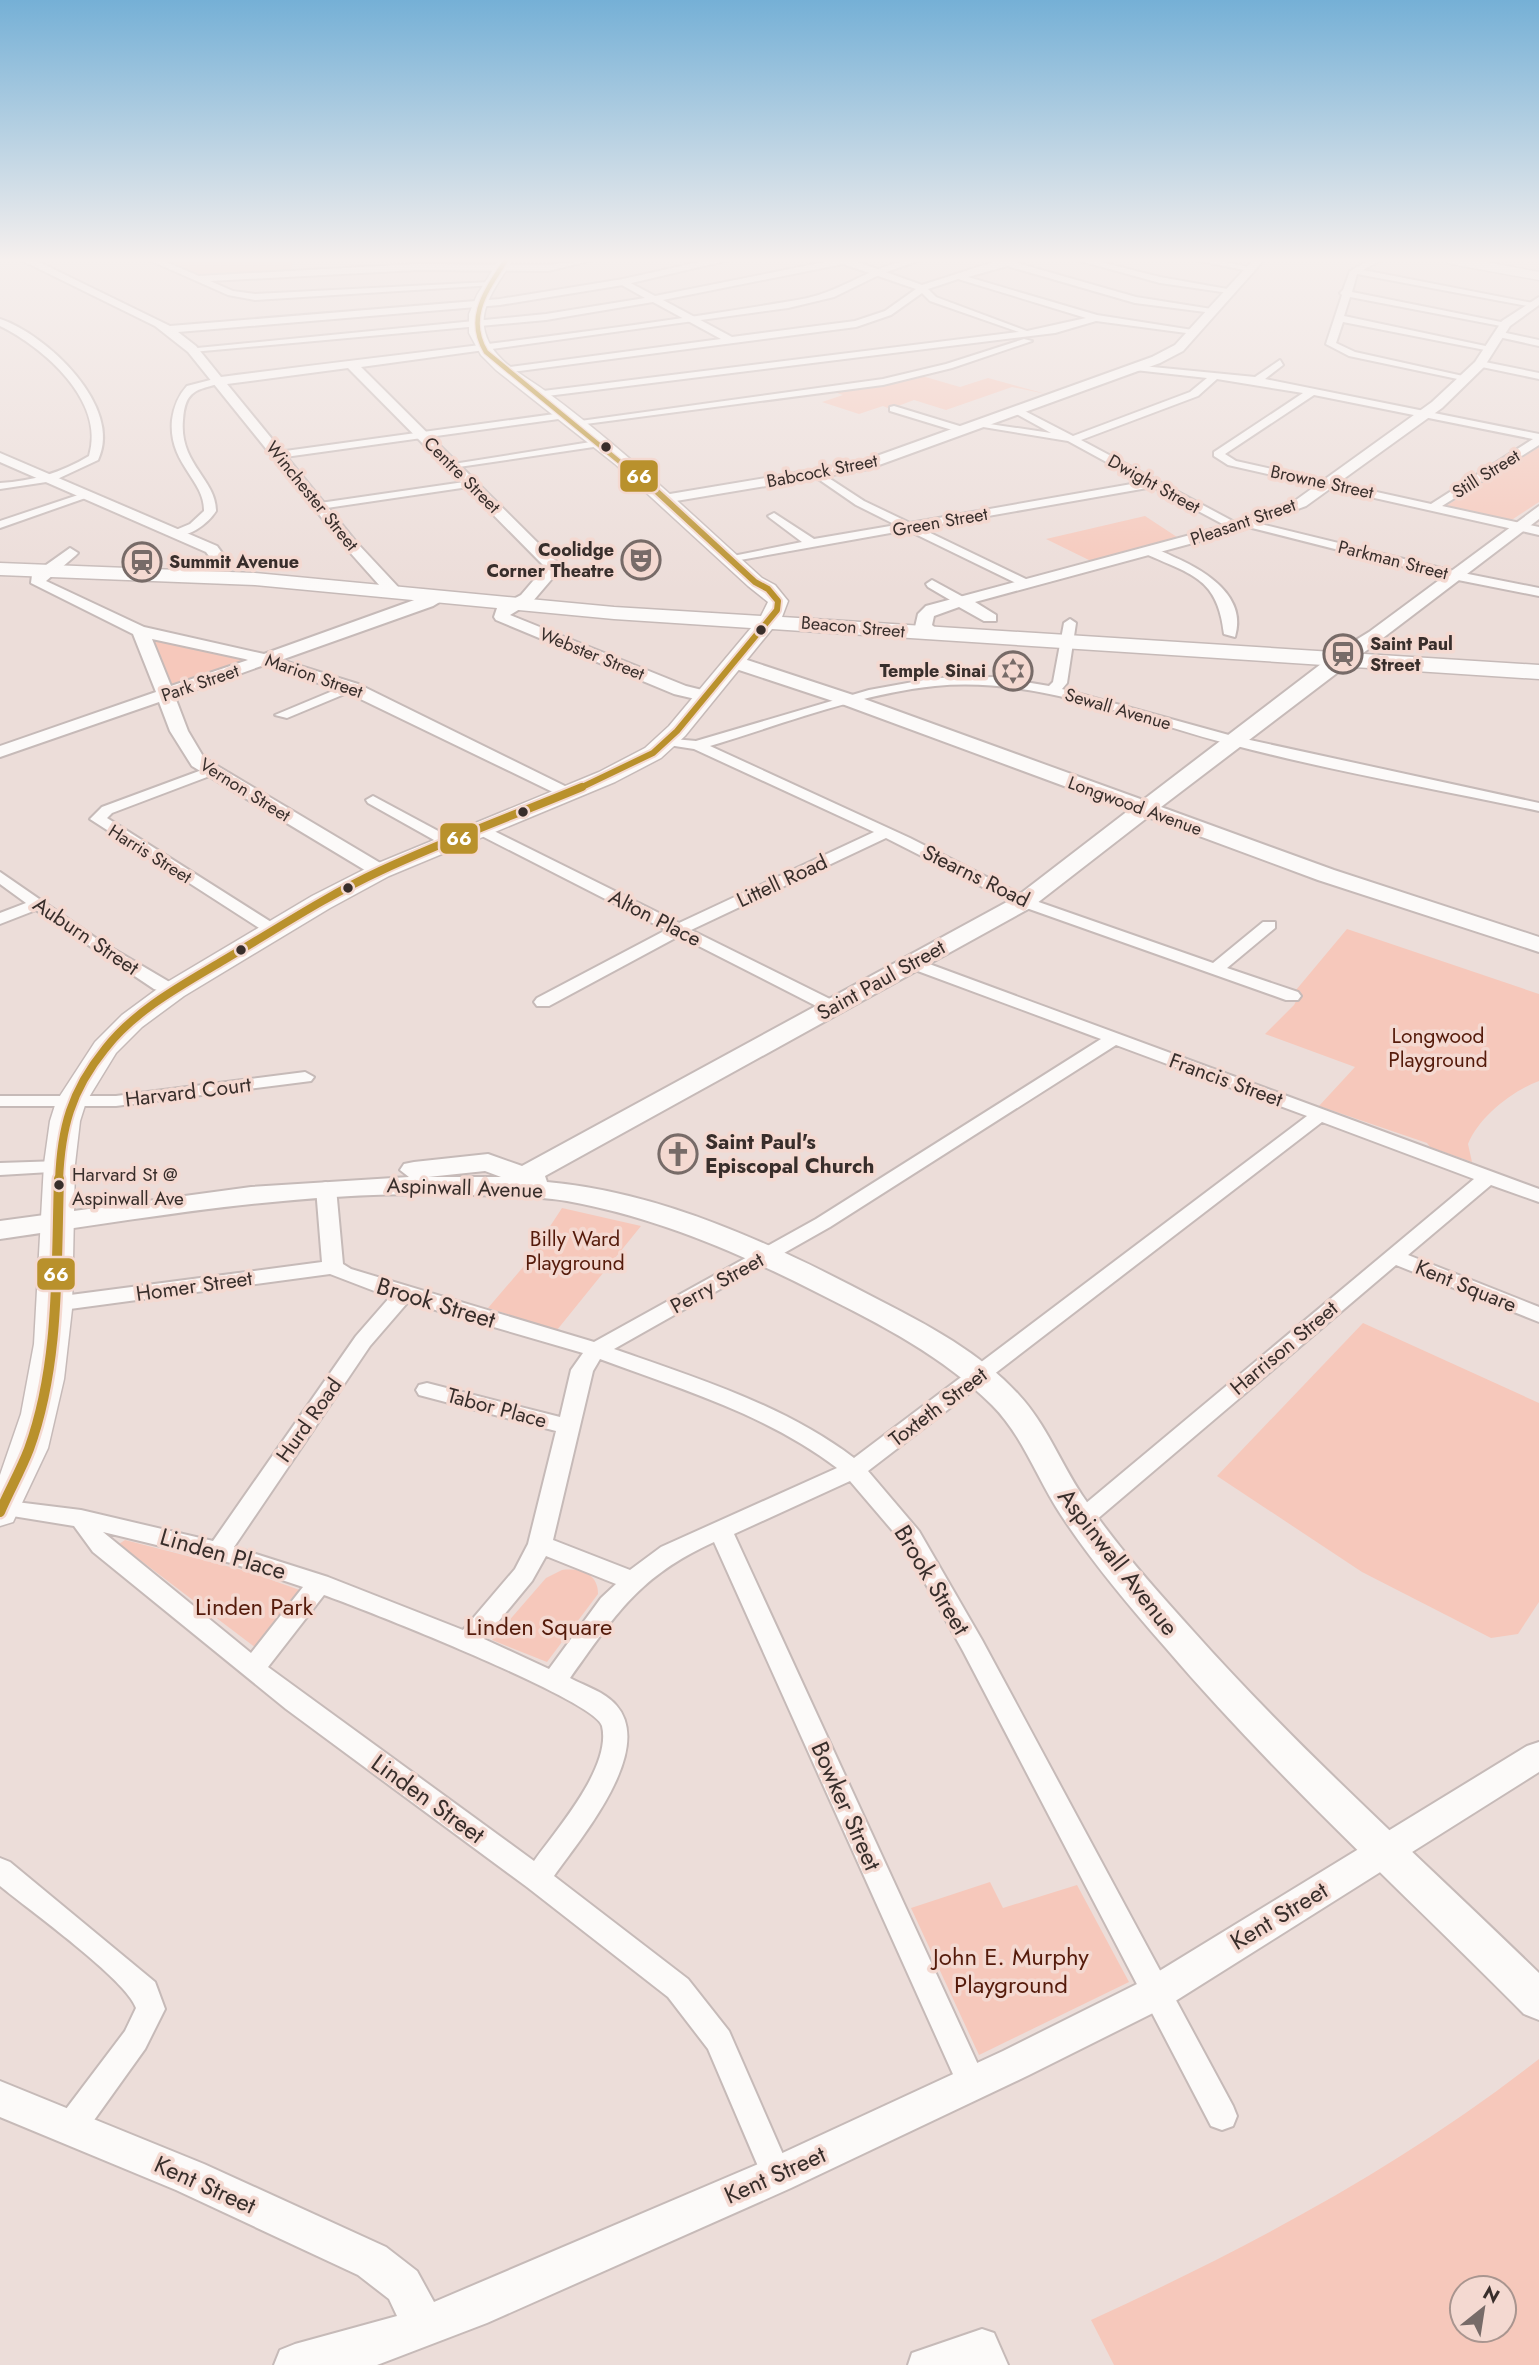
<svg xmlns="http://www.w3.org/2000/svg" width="1539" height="2365" font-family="Jost,sans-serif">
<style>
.green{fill:#f6c8bb;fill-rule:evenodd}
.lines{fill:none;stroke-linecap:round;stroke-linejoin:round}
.minor-casing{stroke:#c6bab8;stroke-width:4}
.tertiary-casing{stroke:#c6bab8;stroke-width:4}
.secondary-casing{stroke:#c6bab8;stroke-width:4}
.primary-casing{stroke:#c6bab8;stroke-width:3}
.minor{fill:#fcfaf9;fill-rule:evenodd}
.tertiary{fill:#fcfaf9;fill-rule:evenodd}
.secondary{fill:#fcfaf9;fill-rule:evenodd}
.primary{fill:#fcfaf9;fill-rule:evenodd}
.bus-1-far3-casing{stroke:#f4d9d1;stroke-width:7}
.bus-1-far2-casing{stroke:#f4d9d1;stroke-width:10}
.bus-1-far1-casing{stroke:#f4d9d1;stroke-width:12}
.bus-1-casing{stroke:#f4d9d1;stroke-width:15}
.bus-1-far3{stroke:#b9912c;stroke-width:4.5}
.bus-1-far2{stroke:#b9912c;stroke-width:6}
.bus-1-far1{stroke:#b9912c;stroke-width:8}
.bus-1{stroke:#b9912c;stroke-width:10}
.bus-dot{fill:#382e2b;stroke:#f4d9d1;stroke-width:2.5}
.labels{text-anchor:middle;stroke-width:7;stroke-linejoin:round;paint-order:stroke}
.far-street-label{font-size:18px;fill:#382e2b;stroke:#f4d9d1}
.far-poi-label{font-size:18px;font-weight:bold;fill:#382e2b;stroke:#f4d9d1;text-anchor:end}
.bus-label{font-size:19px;fill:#382e2b;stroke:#f4d9d1;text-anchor:start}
.street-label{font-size:21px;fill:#382e2b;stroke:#f4d9d1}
.park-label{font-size:21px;fill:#551b0b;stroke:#f4d9d1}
.poi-label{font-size:21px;font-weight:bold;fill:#382e2b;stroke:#f4d9d1;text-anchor:start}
.near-street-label{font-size:24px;fill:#382e2b;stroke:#f4d9d1}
.near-park-label{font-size:24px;fill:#551b0b;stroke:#f4d9d1}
.line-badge{stroke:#f4d9d1;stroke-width:2.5}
.badge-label{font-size:19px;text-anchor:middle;font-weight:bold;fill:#fff}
</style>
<rect width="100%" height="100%" fill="#ecddd9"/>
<g class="green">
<polygon points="162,260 293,260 290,272 206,277"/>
<polygon points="922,376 960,387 988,378 1046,394 1012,387 946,410 914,400 890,409 883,406 859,414 822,402 843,395 831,391"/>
<polygon points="1539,447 1539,502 1510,521 1446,506"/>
<polygon points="1145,516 1180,539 1093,562 1046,539"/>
<polygon points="156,639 247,659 249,661 172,688 154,640"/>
<path d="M1347,929L1539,994V1081C1512,1091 1479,1117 1468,1144L1472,1162L1430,1147L1427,1143L1319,1106L1355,1067L1265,1034L1294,1005L1301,992L1296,990Z"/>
<polygon points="562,1208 641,1226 557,1330 488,1308 524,1266"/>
<polygon points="1363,1323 1539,1403 1539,1602 1518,1634 1491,1638 1362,1572 1217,1476"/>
<polygon points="125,1540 246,1571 308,1593 260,1651 119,1544"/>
<path d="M562,1570C580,1568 598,1573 598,1594L547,1662L492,1640L546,1578Z"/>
<polygon points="990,1882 1003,1908 1077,1885 1129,1982 979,2055 911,1908"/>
<path d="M1539,2059V2365H1114L1091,2320C1250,2247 1401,2167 1539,2059ZM1462,2288H1504V2330H1462Z"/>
</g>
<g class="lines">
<g class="minor-casing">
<g id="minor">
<polygon points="149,260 161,260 199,276 417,264 548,265 593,260 548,271 417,270 210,281 233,291 255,294 490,282 494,285 255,300 228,295"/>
<path d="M835,260H852L922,285L1000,260H1023L1017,263L1136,297L1218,310L1213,313L1135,303L1007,266L968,277L1097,315L1199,331L1194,334L1096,321L1055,333L539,397L535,396V392L1019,332L930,301L922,293L891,315L856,327L505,373L502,368L721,339L653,302L546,320L192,352L187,349L546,314L645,298L620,284L623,279L655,296ZM843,264L916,289L885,311L855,321L732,337L663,300ZM958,279L1086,318L1027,331L936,297L928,289Z"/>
<polygon points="1077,260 1092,260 1160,277 1233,290 1229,293 1160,283"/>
<polygon points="1195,260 1216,260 1253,268 1249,271"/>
<polygon points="1370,260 1381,260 1363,270 1538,304 1533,307 1357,274 1352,292 1511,324 1506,327 1350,297 1344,316 1495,348 1490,351 1343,322 1336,343 1355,352 1472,378 1467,381 1349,356 1326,344 1342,295 1340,293 1343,290 1350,271"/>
<path d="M0,319C46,334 124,407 98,460L53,481L0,489V483C33,481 61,473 89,456C106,401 43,347 0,326Z"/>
<polygon points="1497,331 1539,340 1539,346 1494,336"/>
<polygon points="1024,339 1032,341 952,368 883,385 578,425 573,422 883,379 946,364"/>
<path d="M1280,360L1283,365L1265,379L1539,434V445L1442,506L1539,527V535L1228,465L1214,456V452L1303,393L1217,379L1198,396L1081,440L1240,525V529H1232L1153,487L920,528L1030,581L1032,584L1026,588L907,530L729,562L723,558L802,542L770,518L768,516L774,513L814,539L896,525L856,505L814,476V472L818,471L864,501L910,523L1143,482L1068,441L971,425L976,422L1051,433L1013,412L1012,410L1017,407L1073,436L1190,392L1207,378L1135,370L1132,365L1255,377ZM1314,395L1533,439L1431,504L1236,461L1225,454Z"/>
<polygon points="1480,361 1539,373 1539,379 1477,366"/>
<path d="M218,378L222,383C196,390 185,390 183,420C179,464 216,479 216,511C207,525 188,538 171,536V532L190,524L204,511C205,480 168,464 172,420C174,406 178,396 187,386Z"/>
<polygon points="894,406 966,428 967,430 962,433 890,411 890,407"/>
<polygon points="569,412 573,413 573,417 278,458 273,455 278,452"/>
<polygon points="603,440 608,443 607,445 452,468 447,465"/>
<polygon points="471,481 477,484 475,486 320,509 314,506 320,503"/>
<polygon points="84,493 94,495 0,528 0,521"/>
<polygon points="1248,521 1453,571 1539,588 1539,596 1453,579 1244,526 1242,524"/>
<path d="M1148,549C1157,548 1165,553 1174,557C1204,570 1248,596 1235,637L1224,634C1218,579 1193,575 1148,555Z"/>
<polygon points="932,580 965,598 967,601 957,604 928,587 926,584"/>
<path d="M1070,619L1076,623L1067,683L1062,689L1236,737L1539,803V811C1436,789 1331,771 1229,744C1134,719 1035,676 935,686C859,694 783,724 710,746L910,838L1030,899L1213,963L1263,922H1275V928L1227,968L1298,992L1301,996L1298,1000H1286L1018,905L886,838L691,930L838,1003L841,1007L838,1011H826L679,936L549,1006H537L534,1002L537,998L666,930L474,832V826H484L679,923L874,832L694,749L662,744V738L696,741L869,690L935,678L996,677L1049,686L1053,682L1064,623Z"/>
<polygon points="347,685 359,688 287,718 275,715"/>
<polygon points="210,767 217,771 215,774 112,813 107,818 279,927 279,933 267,933 90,819 102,807"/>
<polygon points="373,796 453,839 456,842 448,847 443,845 368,803 366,800"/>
<polygon points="0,872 100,941 183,990 174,995 154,989 36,910 0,924 0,913 26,903 0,884"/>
<path d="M913,958L1539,1189V1202L1491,1185L1408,1255L1539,1307V1322L1396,1265L1089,1526L1081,1528L1073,1526L1069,1520L1073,1514L1474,1179L1322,1122L868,1471L919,1531L982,1640L1233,2106L1237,2116L1233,2126L1222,2130L1211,2126L963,1651L903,1543L850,1481L734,1534L986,2082L981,2092L971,2096L961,2092L714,1542C639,1576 616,1614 570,1678C585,1686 605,1692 616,1705C656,1750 580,1839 554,1876L688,1979L729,2031L792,2175L788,2185L777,2190L766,2185L708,2049L668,1997L527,1887L286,1709L93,1552L74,1526L0,1514V1500L81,1510L213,1541L356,1336L390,1297L330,1274L55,1311L45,1304L55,1297L322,1262L316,1188L319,1184L326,1182L336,1188L343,1264L351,1269L594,1342L816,1219L1101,1039L907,967L905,963L907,959ZM1116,1045L1307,1116L854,1458C784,1405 697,1378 614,1349L830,1227ZM408,1302L583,1353L571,1370L560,1417L427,1383L419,1385L416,1390L419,1395L556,1431L528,1544L515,1569L463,1630L328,1577L234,1547L370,1346ZM600,1359C681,1389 768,1415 837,1468L661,1547L630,1570L553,1540L593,1371ZM103,1532L231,1563L303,1587L251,1653ZM546,1556L616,1584L601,1598L549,1669L484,1639L532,1581ZM324,1595C361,1608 596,1700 602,1726C612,1767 556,1830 534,1861L268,1667Z"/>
<polygon points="305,1072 314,1077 311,1081 116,1106 0,1106 0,1096 116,1096"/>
<polygon points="60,1161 67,1163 70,1167 67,1171 0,1175 0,1163"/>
<path d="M0,1858L10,1862L155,1982L165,2009L145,2049L82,2137L71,2141L60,2137L56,2127L60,2117L125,2031L136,2008C127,1980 28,1909 0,1886Z"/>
<polygon points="982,2329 994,2333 1008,2365 908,2365 912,2353"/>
</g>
</g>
<g class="tertiary-casing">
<g id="tertiary">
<path d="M21,260H35L170,326L500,299L623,279L708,260H729L623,285L500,305L178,332L196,346L221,377C409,353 598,333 785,302C799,300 814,297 827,292C859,280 885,260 921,260L881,274L834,297L788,308L361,367L562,567L533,601L510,615L686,686L710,692L713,696L710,700L704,701L674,694L496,620L494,617L497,608L521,595L545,567L348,368L227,384L357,543L400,589V595H388L347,549L188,352L155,326Z"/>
<polygon points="1253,260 1264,260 1183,351 1160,363 868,469 664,503 657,499 664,495 860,462 1152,357 1175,345"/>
<polygon points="1539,297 1539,305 1510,326 1484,367 1442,408 1306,506 1241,530 975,602 996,615 996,621 984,621 959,607 934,616 932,625 941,633 939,636 927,636 915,627 918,614 926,606 1231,524 1296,500 1432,402 1475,362 1502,321"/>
<polygon points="0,453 217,546 228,561 220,566 215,564 206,552 0,462"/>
<path d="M70,548L78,553L75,556L46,581L144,627L264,654L431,594H443V600L433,606L281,660L358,684L577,792L568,798L561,796L346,692L264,665L175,697L188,731L204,758L387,867L390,871L387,875H373L192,766L170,731L159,702L0,757V746L156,692L133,634L31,583L32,575ZM152,639L245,659L248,660L171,686Z"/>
<polygon points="1539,1742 1539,1772 1169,2005 1029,2075 791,2188 487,2323 377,2365 274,2365 280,2350 295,2344 397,2316 389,2299 358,2275 176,2190 0,2117 0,2081 204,2164 386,2247 417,2271 434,2302 763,2162 1003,2051 1143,1981 1527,1746"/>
</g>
</g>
<g class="secondary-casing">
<path id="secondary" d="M1539,506V519L1161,807L1334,870L1539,937V952L1318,880L1148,817L1032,907L545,1176L547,1182C663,1192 777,1246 879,1300C928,1325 982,1354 1019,1395C1046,1424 1060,1462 1082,1495C1115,1544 1154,1588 1194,1632C1302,1753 1423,1860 1539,1973V2020L1524,2014C1404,1893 1276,1777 1165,1647C1128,1605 1092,1562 1061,1515C1037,1479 1023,1436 992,1405C944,1357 880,1324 820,1294C740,1253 656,1217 567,1201C536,1196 504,1196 473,1195C315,1188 157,1216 0,1239V1221L251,1187L409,1177L400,1170L404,1164L414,1162L488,1154L522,1166L1016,897L1129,810L842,704L727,666L724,662L727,658H741L856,696L1143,800L1338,651L1369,632ZM485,1171L501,1177H428Z"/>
</g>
<g class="primary-casing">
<g id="primary">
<path d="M499,260H513C500,281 478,306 485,332C492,360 523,375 544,390C622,447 691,514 762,578L775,585L788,601L782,617L1539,665V679L772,629L685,736L661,758L615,782L389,876L330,908L184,996L142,1027L116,1053L86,1102L80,1121L75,1164L72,1309L64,1379L48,1448L13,1522L0,1526V1475L21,1414L34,1344L44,1164L50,1121L56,1102L95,1042L122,1015L164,984L312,896L371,866L599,772L645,748L669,726L751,628L614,619L255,585L0,575V563L255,573L614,607L761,616L768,602L748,586L615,464L496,370L481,355L469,333V314L477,295Z"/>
<polygon points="1444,260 1475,260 1539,272 1539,280 1451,264"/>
</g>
</g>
<use href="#minor" class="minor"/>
<use href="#tertiary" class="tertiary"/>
<use href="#secondary" class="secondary"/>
<use href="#primary" class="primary"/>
<g class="bus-1-far3-casing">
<path id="bus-1-far3" d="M506,260C487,290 465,317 486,352L654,490"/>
</g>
<g class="bus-1-far2-casing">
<polyline id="bus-1-far2" points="578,789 653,753 677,731 777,610 778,601 768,589 755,582 653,488"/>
</g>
<g class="bus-1-far1-casing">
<path id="bus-1-far1" d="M59,1181C61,1128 71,1091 105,1049C135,1010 182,985 224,960C275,930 326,896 380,871C446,840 515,815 582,787"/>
</g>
<g class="bus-1-casing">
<path id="bus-1" d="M0,1512C9,1491 21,1470 29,1449C60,1364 56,1268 59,1179"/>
</g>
<use href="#bus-1-far3" class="bus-1-far3"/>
<use href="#bus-1-far2" class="bus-1-far2"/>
<use href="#bus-1-far1" class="bus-1-far1"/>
<use href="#bus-1" class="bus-1"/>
</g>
<linearGradient id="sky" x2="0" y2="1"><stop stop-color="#75b0d6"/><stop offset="0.44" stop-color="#f6f0ee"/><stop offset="1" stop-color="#f6f0ee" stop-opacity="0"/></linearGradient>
<rect width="1539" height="591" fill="url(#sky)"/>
<defs>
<g id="theatre-ring" transform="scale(2.0125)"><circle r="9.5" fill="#f4d9d1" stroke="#776b68" stroke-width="1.5"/><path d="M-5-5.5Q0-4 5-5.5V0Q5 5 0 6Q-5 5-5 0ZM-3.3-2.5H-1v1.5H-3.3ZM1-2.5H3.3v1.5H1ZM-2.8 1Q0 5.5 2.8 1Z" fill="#776b68"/></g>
<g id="station-ring" transform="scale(2.0125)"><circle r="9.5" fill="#f4d9d1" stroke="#776b68" stroke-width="1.5"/><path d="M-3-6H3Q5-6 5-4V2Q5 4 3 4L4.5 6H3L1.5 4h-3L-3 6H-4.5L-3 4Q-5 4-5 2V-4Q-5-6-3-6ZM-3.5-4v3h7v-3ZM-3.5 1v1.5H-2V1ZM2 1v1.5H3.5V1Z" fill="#776b68"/></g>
<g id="synagogue-ring" transform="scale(2.0125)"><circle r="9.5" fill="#f4d9d1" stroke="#776b68" stroke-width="1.5"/><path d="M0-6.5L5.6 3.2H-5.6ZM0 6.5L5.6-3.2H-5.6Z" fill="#776b68"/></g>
<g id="church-ring" transform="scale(2.0125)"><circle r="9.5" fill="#f4d9d1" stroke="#776b68" stroke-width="1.5"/><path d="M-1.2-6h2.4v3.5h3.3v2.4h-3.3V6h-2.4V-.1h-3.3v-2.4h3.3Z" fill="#776b68"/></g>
</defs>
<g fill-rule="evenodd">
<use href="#theatre-ring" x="641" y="560"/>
<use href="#station-ring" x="142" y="562"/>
<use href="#station-ring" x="1343" y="654"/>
<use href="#synagogue-ring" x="1013" y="671"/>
<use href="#church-ring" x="678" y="1154"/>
</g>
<g class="bus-dot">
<circle cx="606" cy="447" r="6"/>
<circle cx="761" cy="630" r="6"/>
<circle cx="523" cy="812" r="6"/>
<circle cx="348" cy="888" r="6"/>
<circle cx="241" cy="950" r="6"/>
<circle cx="59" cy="1185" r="6"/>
</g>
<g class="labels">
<g class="far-street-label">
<text transform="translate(822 471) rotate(-11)" y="6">Babcock Street</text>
<text transform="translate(1486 474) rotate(-32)" y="6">Still Street</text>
<text transform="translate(462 475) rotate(45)" y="6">Centre Street</text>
<text transform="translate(1322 482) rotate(12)" y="6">Browne Street</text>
<text transform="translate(1154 484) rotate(29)" y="6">Dwight Street</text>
<text transform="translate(312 496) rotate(51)" y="6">Winchester Street</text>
<text transform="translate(940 522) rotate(-10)" y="6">Green Street</text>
<text transform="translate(1243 522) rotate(-19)" y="6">Pleasant Street</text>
<text transform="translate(1393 560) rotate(14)" y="6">Parkman Street</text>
<text transform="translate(853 627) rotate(5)" y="6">Beacon Street</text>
<text transform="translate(592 654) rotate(22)" y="6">Webster Street</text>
<text transform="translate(314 676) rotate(19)" y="6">Marion Street</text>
<text transform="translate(200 683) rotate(-19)" y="6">Park Street</text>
<text transform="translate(1118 709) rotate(16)" y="6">Sewall Avenue</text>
<text transform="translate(245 790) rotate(32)" y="6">Vernon Street</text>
<text transform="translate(1135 806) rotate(20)" y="6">Longwood Avenue</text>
<text transform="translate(150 854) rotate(32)" y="6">Harris Street</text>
</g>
<g class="far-poi-label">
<text x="614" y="556">Coolidge<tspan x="614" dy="21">Corner Theatre</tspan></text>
<text x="169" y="568" text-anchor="start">Summit Avenue</text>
<text x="1370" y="650" text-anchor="start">Saint Paul<tspan x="1370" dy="21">Street</tspan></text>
<text x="986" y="677">Temple Sinai</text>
</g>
<g class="bus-label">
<text x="72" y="1181">Harvard St @<tspan x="72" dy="24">Aspinwall Ave</tspan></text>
</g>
<g class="street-label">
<text transform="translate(976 876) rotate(26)" y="7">Stearns Road</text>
<text transform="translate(782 881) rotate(-25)" y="7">Littell Road</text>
<text transform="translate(655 918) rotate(27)" y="7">Alton Place</text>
<text transform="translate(86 936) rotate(34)" y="7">Auburn Street</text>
<text transform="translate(881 980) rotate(-29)" y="7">Saint Paul Street</text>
<text transform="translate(1226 1080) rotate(20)" y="7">Francis Street</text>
<text transform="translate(188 1092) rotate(-7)" y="7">Harvard Court</text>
<text transform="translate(465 1188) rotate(2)" y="7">Aspinwall Avenue</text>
<text transform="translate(717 1283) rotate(-29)" y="7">Perry Street</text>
<text transform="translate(194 1286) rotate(-8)" y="7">Homer Street</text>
<text transform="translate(1466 1286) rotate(22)" y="7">Kent Square</text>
<text transform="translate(1284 1348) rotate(-40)" y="7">Harrison Street</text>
<text transform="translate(938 1407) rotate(-37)" y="7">Toxteth Street</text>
<text transform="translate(497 1408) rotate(15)" y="7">Tabor Place</text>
<text transform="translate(309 1420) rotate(-55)" y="7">Hurd Road</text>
</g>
<g class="park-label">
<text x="1438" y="1043">Longwood<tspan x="1438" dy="24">Playground</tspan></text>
<text x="575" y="1246">Billy Ward<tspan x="575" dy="24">Playground</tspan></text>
</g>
<g class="poi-label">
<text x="705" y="1149">Saint Paul's<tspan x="705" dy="24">Episcopal Church</tspan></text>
</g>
<g class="near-street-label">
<text transform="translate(436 1303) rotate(17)" y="8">Brook Street</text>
<text transform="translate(223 1554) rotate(16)" y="8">Linden Place</text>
<text transform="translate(1118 1562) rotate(52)" y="8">Aspinwall Avenue</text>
<text transform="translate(932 1580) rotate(59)" y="8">Brook Street</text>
<text transform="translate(428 1799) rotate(36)" y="8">Linden Street</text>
<text transform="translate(846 1806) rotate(66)" y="8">Bowker Street</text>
<text transform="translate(1279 1916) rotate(-31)" y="8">Kent Street</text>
<text transform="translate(775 2175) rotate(-24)" y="8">Kent Street</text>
<text transform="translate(205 2185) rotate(24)" y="8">Kent Street</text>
</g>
<g class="near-park-label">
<text x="254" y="1615">Linden Park</text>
<text x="539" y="1635">Linden Square</text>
<text x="1011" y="1965">John E. Murphy<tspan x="1011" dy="28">Playground</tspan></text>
</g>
</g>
<g class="line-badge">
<rect x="619" y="459" width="40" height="34" rx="7" fill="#b9912c"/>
<rect x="439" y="822" width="40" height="33" rx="7" fill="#b9912c"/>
<rect x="36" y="1257" width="40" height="34" rx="7" fill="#b9912c"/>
</g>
<g class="badge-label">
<text x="639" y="483">66</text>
<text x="459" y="845">66</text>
<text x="56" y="1281">66</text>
</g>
<g transform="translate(1483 2309) rotate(30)"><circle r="33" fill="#f4d9d1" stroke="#a9958f" stroke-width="2"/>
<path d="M0-5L12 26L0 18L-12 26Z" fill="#776b68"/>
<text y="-10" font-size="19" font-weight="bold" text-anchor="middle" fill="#382e2b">N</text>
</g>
</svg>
